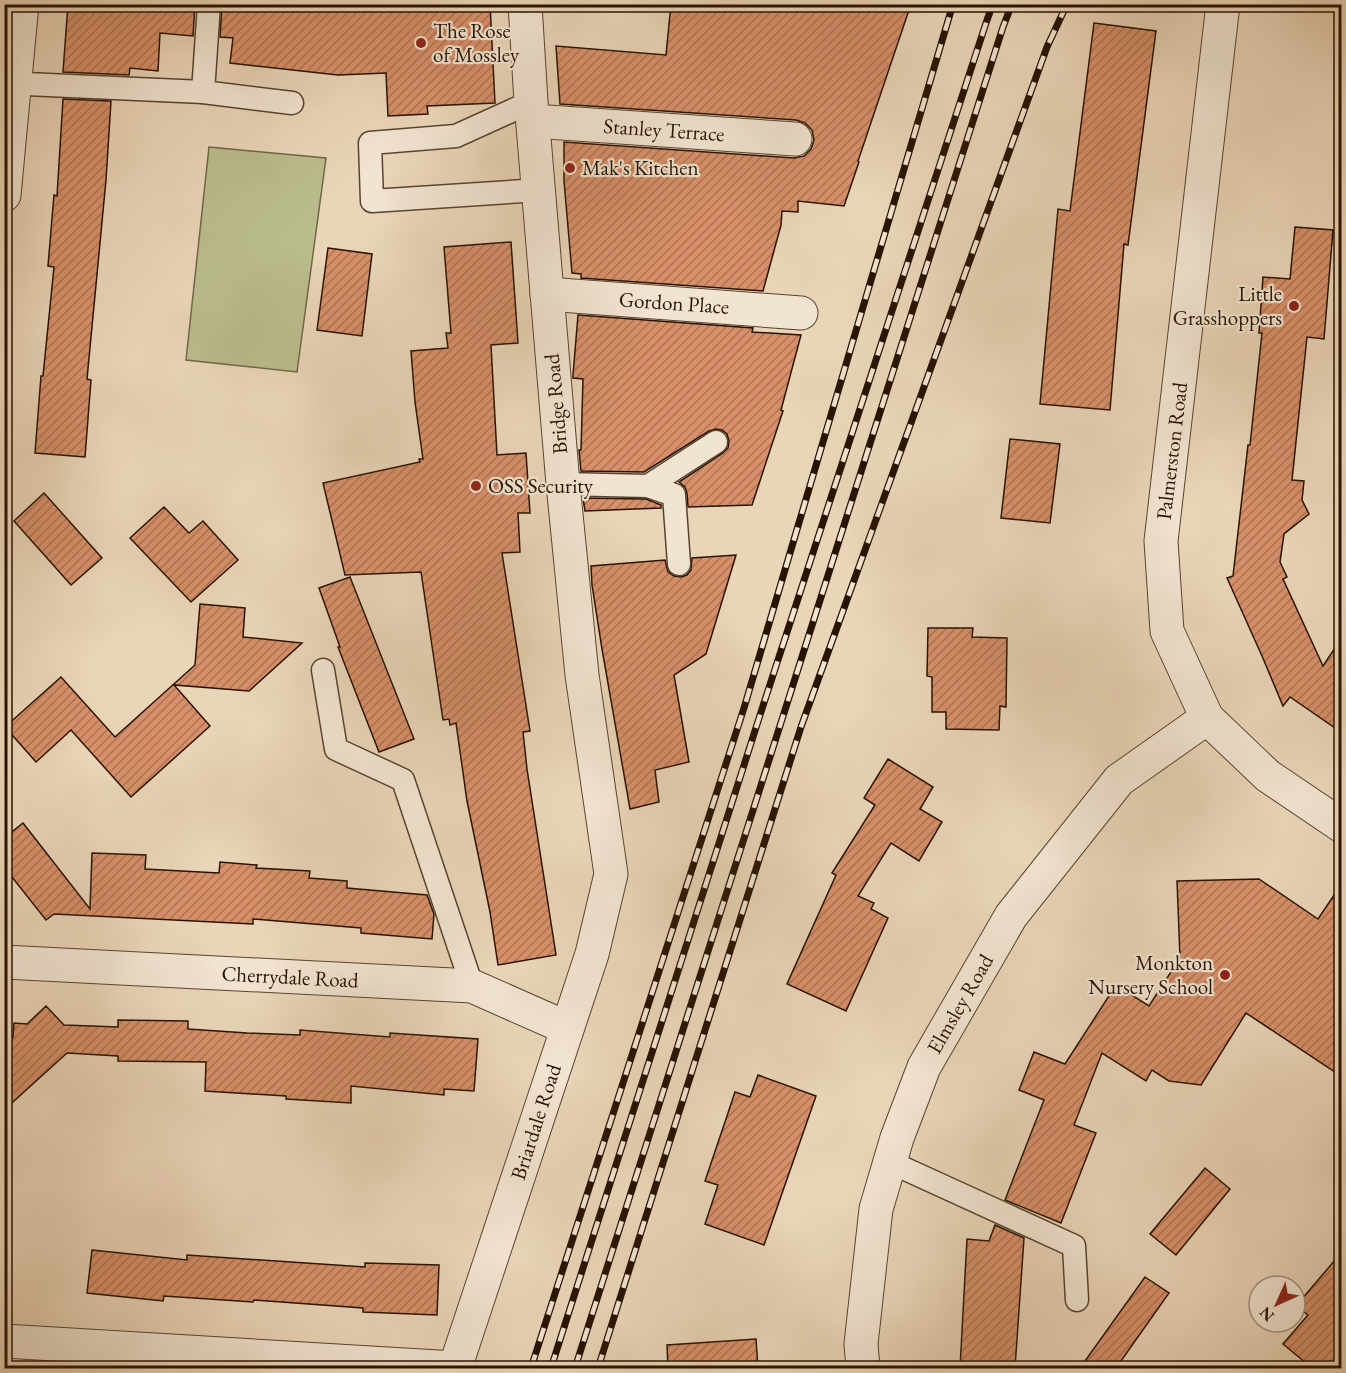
<svg xmlns="http://www.w3.org/2000/svg" width="1346" height="1373" font-family="'EB Garamond',serif">
<style>
.garden{fill:#babc8d;stroke:#716847;stroke-width:1.5}
.building{fill:url(#building-hatch);stroke:#281301;stroke-width:1.5}
.lines{fill:none;stroke-linecap:round;stroke-linejoin:round}
.lane-casing{stroke:#58442f;stroke-width:25}
.street-casing{stroke:#58442f;stroke-width:35}
.lane{stroke:#f1e4d1;stroke-width:22}
.street{stroke:#f1e4d1;stroke-width:33}
.rail-casing{stroke:#281301;stroke-width:7}
.rail{stroke:#f1e4d1;stroke-width:4.5;stroke-dasharray:14;stroke-linecap:butt}
.poi-dot{fill:#8f2418;stroke:#f1e4d1;stroke-width:2}
.labels{text-anchor:middle;stroke-width:4.5;stroke-linejoin:round;paint-order:stroke}
.poi-label{font-size:21px;fill:#281301;stroke:#f1e4d1;text-anchor:start}
.street-label{font-size:21px;fill:#281301;stroke:#f1e4d1}
</style>
<defs>
<pattern id="building-hatch" width="6" height="6" patternUnits="userSpaceOnUse" patternTransform="scale(1.5)"><rect width="6" height="6" fill="#d7906a"/><path d="M-1 1l2-2M0 6l6-6M5 7l2-2" fill="none" stroke="#ae7455"/></pattern>
</defs>
<rect width="100%" height="100%" fill="#ead5b8"/>
<filter id="stains"><feTurbulence type="fractalNoise" baseFrequency=".00333" numOctaves="4"/><feColorMatrix values="0 0 0 0 .2 0 0 0 0 .09 0 0 0 0 .02 0 0 0 .5 -.17"/></filter>
<radialGradient id="worn" r=".72"><stop offset=".6" stop-color="#630" stop-opacity="0"/><stop offset="1" stop-color="#630" stop-opacity=".3"/></radialGradient>
<polygon class="garden" points="209,147 326,158 297,372 186,360"/>
<g class="building">
<polygon points="68,4 195,4 193,36 160,33 158,71 130,68 129,75 63,72"/>
<polygon points="222,4 490,4 495,103 427,106 428,114 388,116 386,73 338,75 230,63 233,38 220,37"/>
<polygon points="671,4 911,4 858,161 859,162 844,206 798,201 798,212 782,211 781,225 763,291 581,278 581,274 572,273 564,181 564,142 794,158 804,156 811,149 814,140 812,130 805,123 796,120 560,104 556,46 666,55"/>
<polygon points="1094,23 1156,31 1128,245 1124,244 1110,410 1040,404 1058,209 1070,211"/>
<polygon points="63,99 111,101 106,180 87,379 91,380 85,457 35,453 41,376 43,376 54,267 48,266 54,195 57,196"/>
<polygon points="1295,227 1333,230 1324,339 1307,337 1292,480 1304,481 1302,500 1309,514 1284,534 1280,562 1287,577 1283,579 1323,666 1341,639 1341,732 1290,697 1283,706 1262,656 1227,578 1233,576 1248,445 1250,445 1262,333 1259,333 1263,277 1290,279"/>
<polygon points="511,242 518,343 491,345 497,455 526,453 530,513 518,513 520,552 502,553 530,731 523,732 527,769 556,955 498,965 490,912 467,801 456,723 450,725 449,719 443,720 421,572 345,575 323,483 420,462 419,459 423,459 415,402 411,351 448,348 446,333 451,333 444,247"/>
<polygon points="328,248 372,254 362,336 317,330"/>
<polygon points="578,315 753,328 752,332 801,335 781,410 783,411 752,505 688,507 687,494 685,487 679,482 723,453 728,448 729,441 727,434 722,430 716,429 709,431 644,472 581,471 579,450 581,450 583,379 573,378 573,375"/>
<polygon points="1010,439 1060,444 1050,523 1001,518"/>
<polygon points="44,493 102,558 71,585 14,521"/>
<polygon points="583,498 646,499 661,505 661,508 585,511"/>
<polygon points="164,507 189,533 203,521 238,560 191,602 130,538"/>
<polygon points="736,555 706,654 674,675 689,762 655,770 659,802 630,809 602,649 592,585 591,566 665,560 668,572 674,576 681,577 687,575 691,570 692,558"/>
<polygon points="350,577 414,739 379,752 338,647 340,647 319,588"/>
<polygon points="200,604 245,608 243,637 302,643 249,691 174,685 210,726 131,797 71,730 36,762 5,727 61,677 115,737 195,665"/>
<polygon points="928,628 973,628 972,637 1007,638 1006,707 1000,706 999,730 946,729 946,712 932,712 932,677 927,676"/>
<polygon points="888,759 933,787 920,809 942,822 919,861 891,843 858,896 874,903 871,909 888,918 846,1011 787,984 836,875 832,873 875,805 864,798"/>
<polygon points="23,823 90,909 92,853 146,855 145,869 219,873 220,862 257,865 256,868 310,871 309,878 347,881 347,888 427,895 434,914 432,939 361,933 361,928 253,919 253,924 54,914 46,920 4,867 4,838"/>
<polygon points="1259,879 1318,919 1341,885 1341,1076 1246,1013 1201,1085 1169,1081 1152,1070 1146,1081 1102,1053 1074,1125 1096,1133 1061,1223 1005,1200 1044,1100 1019,1090 1034,1052 1065,1064 1116,985 1149,1006 1180,958 1177,881"/>
<polygon points="46,1006 64,1025 118,1027 118,1020 188,1021 188,1029 247,1033 300,1035 300,1030 390,1037 390,1033 478,1039 474,1091 444,1089 444,1095 351,1086 351,1103 286,1099 286,1096 205,1091 206,1062 118,1061 118,1056 67,1053 4,1110 4,1044 13,1037 14,1023 27,1024"/>
<polygon points="758,1075 816,1096 764,1245 705,1224 718,1185 705,1181 726,1119 735,1092 750,1097"/>
<polygon points="1205,1168 1230,1189 1176,1255 1150,1234"/>
<polygon points="995,1225 1024,1238 1015,1368 960,1368 967,1239 989,1241"/>
<polygon points="92,1250 187,1260 187,1255 365,1267 365,1263 439,1265 437,1315 363,1312 363,1308 254,1300 253,1302 164,1296 163,1301 87,1293"/>
<polygon points="1341,1253 1341,1368 1312,1368 1283,1344 1308,1315 1296,1306"/>
<polygon points="1145,1277 1169,1293 1116,1368 1080,1368"/>
<polygon points="756,1339 758,1368 668,1368 667,1345"/>
</g>
<g class="lines">
<g class="lane-casing">
<g id="lane">
<polyline points="4,83 203,92 292,103"/>
<polyline points="203,92 209,4"/>
<polyline points="531,102 456,136 370,143 372,201 539,190"/>
<polyline points="563,484 648,486 716,442"/>
<polyline points="648,486 674,495 679,564"/>
<polyline points="323,670 336,749 403,780 472,986"/>
<polyline points="890,1162 1074,1246 1077,1300"/>
</g>
</g>
<g class="street-casing">
<g id="street">
<polyline points="1223,4 1161,541 1167,631 1207,718 1268,776 1342,826"/>
<polyline points="533,121 795,139"/>
<polyline points="4,195 22,4"/>
<polyline points="547,294 801,313"/>
<polyline points="4,962 472,986 567,1028"/>
<polyline points="4,1341 455,1368"/>
<polyline points="455,1368 592,954 611,874 582,675 563,484 531,102 525,4"/>
<polyline points="863,1368 861,1344 876,1209 897,1138 924,1067 1011,916 1119,780 1207,718"/>
</g>
</g>
<use href="#lane" class="lane"/>
<use href="#street" class="street"/>
<g class="rail-casing">
<g id="rail">
<polyline points="531,1368 744,708 953,4"/>
<polyline points="551,1368 761,712 987,20 993,4"/>
<polyline points="575,1368 1003,27 1012,4"/>
<polyline points="598,1368 801,727 1047,47 1067,4"/>
</g>
</g>
<use href="#rail" class="rail"/>
</g>
<g class="poi-dot">
<circle cx="421" cy="43" r="6"/>
<circle cx="570" cy="168" r="6"/>
<circle cx="1294" cy="306" r="6"/>
<circle cx="476" cy="486" r="6"/>
<circle cx="1225" cy="975" r="6"/>
</g>
<g class="labels">
<g class="poi-label">
<text x="433" y="38">The Rose<tspan x="433" dy="24">of Mossley</tspan></text>
<text x="582" y="175">Mak's Kitchen</text>
<text x="1282" y="301" text-anchor="end">Little<tspan x="1282" dy="24">Grasshoppers</tspan></text>
<text x="488" y="493">OSS Security</text>
<text x="1213" y="970" text-anchor="end">Monkton<tspan x="1213" dy="24">Nursery School</tspan></text>
</g>
<g class="street-label">
<text transform="translate(664 130) rotate(4)" y="7">Stanley Terrace</text>
<text transform="translate(674 303) rotate(4)" y="7">Gordon Place</text>
<text transform="translate(556 404) rotate(-95)" y="7">Bridge Road</text>
<text transform="translate(1172 451) rotate(-83)" y="7">Palmerston Road</text>
<text transform="translate(290 977) rotate(3)" y="7">Cherrydale Road</text>
<text transform="translate(960 1004) rotate(-60)" y="7">Elmsley Road</text>
<text transform="translate(536 1122) rotate(-72)" y="7">Briardale Road</text>
</g>
</g>
<rect width="1346" height="1373" fill="none" stroke="#ead5b8" stroke-width="24"/>
<rect x="6" y="6" width="1334" height="1361" fill="none" stroke="#281301" stroke-width="3"/>
<rect x="12" y="12" width="1322" height="1349" fill="none" stroke="#281301" stroke-width="1.5"/>
<g transform="translate(1277 1304) rotate(225)"><circle r="28" fill="#f1e4d1" stroke="#a1907e" stroke-width="1.5"/>
<path d="M0-4.5L10 22L0 15L-10 22Z" fill="#8f2418"/>
<text y="-9" font-size="16" font-weight="bold" text-anchor="middle" fill="#281301">N</text>
</g>
<rect width="100%" height="100%" filter="url(#stains)"/>
<rect width="100%" height="100%" fill="url(#worn)"/>
</svg>
